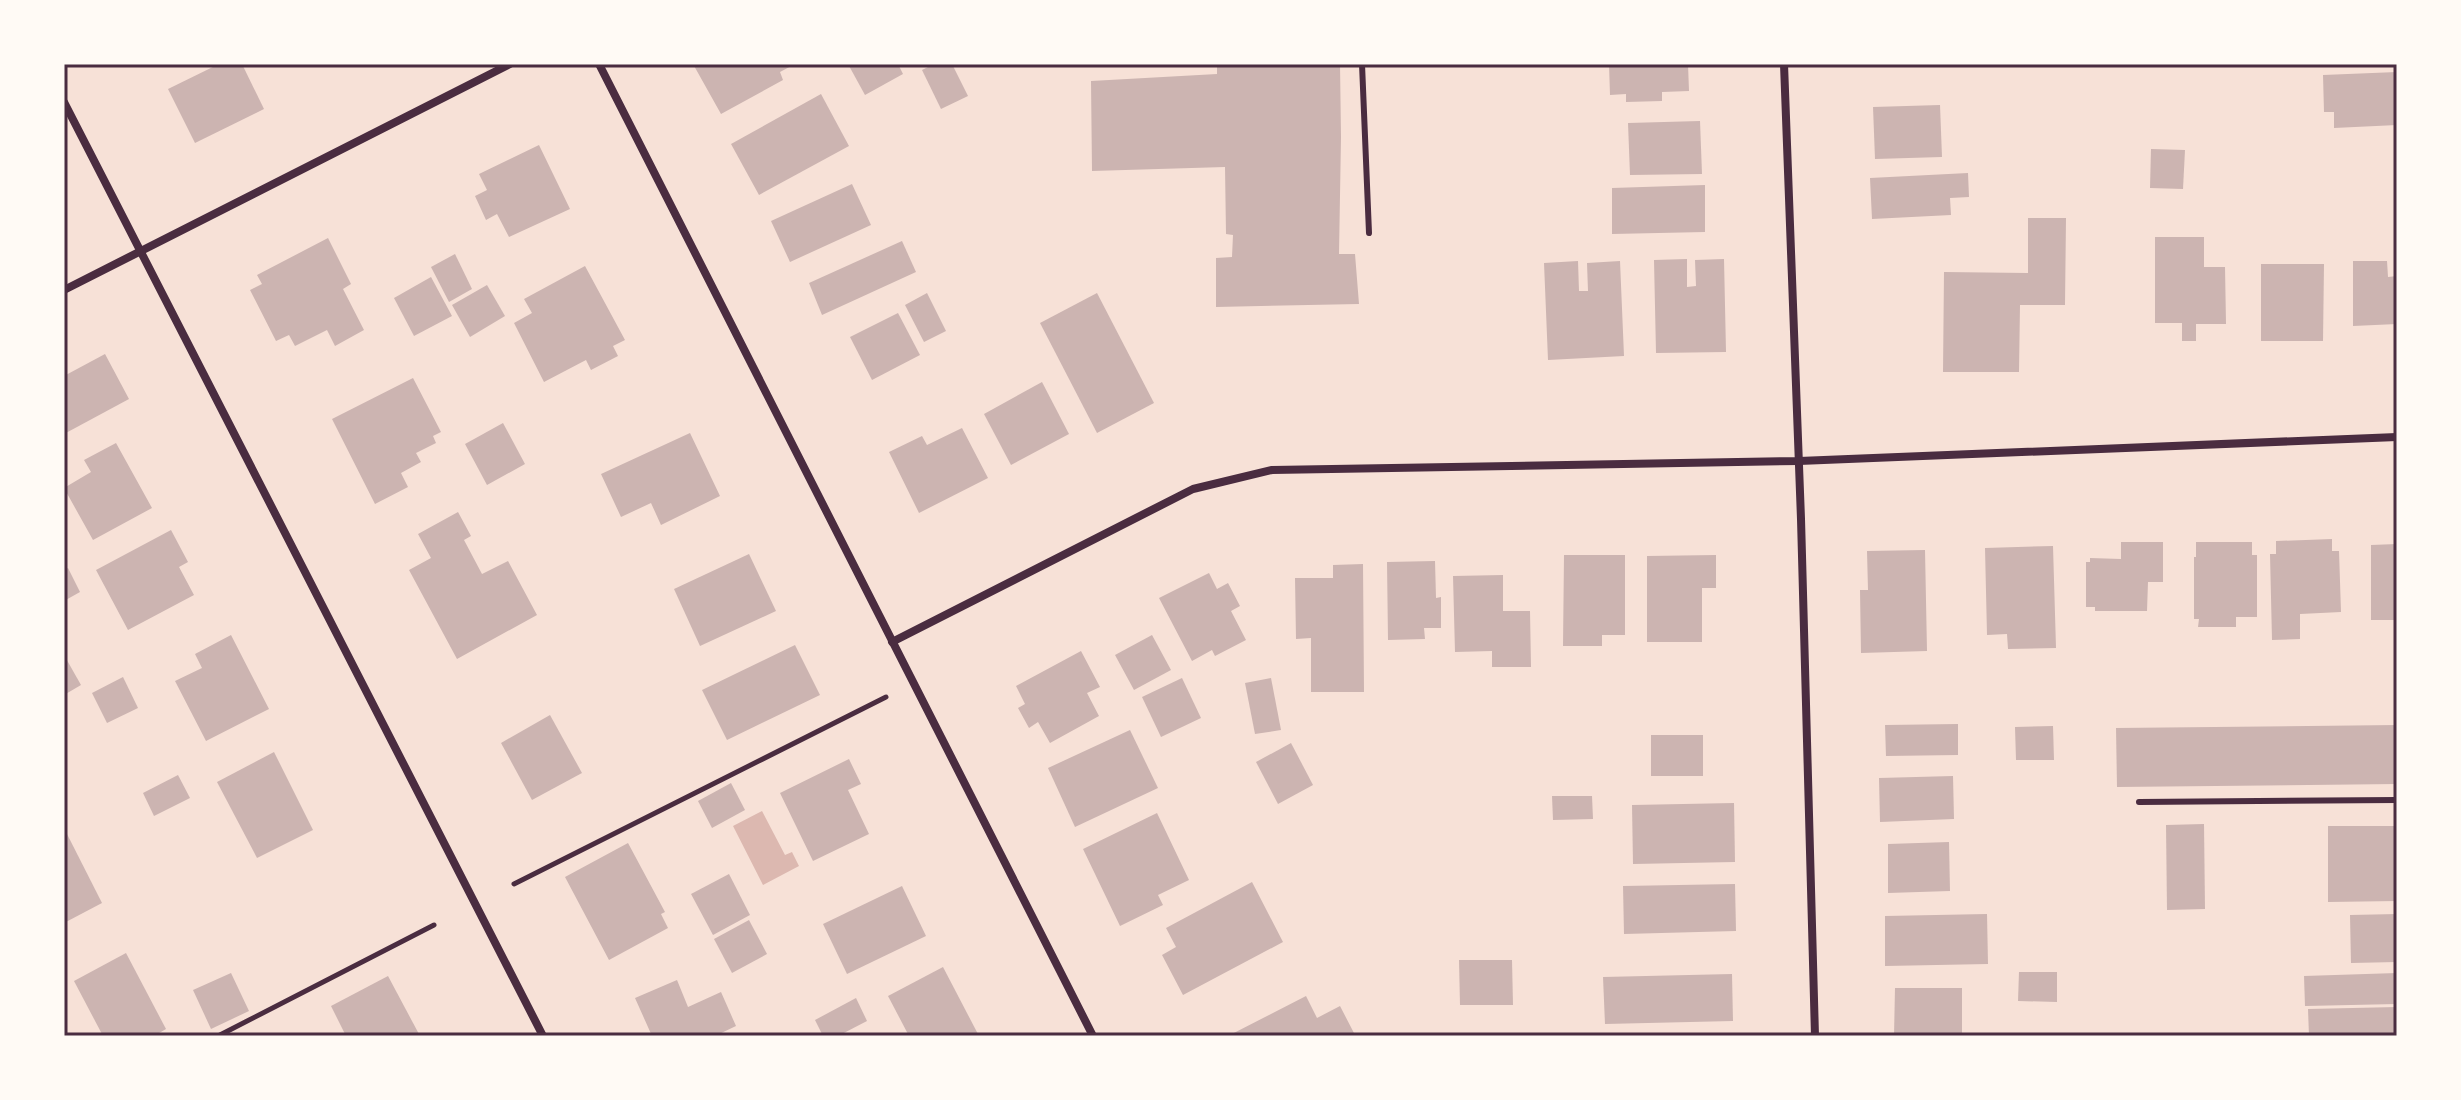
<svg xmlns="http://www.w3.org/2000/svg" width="2461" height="1100" font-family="'IBM Plex Serif',serif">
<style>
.water{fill:#dcb8b0}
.building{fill:#ccb4b1}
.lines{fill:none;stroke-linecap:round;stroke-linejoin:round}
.path{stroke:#4a2c40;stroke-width:5}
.service{stroke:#4a2c40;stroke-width:6}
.minor{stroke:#4a2c40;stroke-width:8}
.neatline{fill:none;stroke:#4a2c40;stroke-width:3}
</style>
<rect width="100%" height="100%" fill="#f7e1d7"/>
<polygon class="water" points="762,811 785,855 792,852 799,866 763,885 733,826"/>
<g class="building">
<polygon points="219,64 242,64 264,109 195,143 168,89"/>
<polygon points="693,64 795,64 780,72 783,80 721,114"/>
<polygon points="848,64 898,64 903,74 865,95"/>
<polygon points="934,64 952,64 968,96 941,109 922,70"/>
<polygon points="1217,64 1340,64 1341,137 1339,254 1355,254 1359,304 1216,307 1216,258 1232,257 1233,235 1226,234 1225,167 1092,171 1091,81 1217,74"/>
<polygon points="1609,64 1688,64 1689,91 1662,92 1662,101 1626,102 1626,94 1610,95"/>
<polygon points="2397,72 2397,125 2334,128 2334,112 2324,112 2323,75"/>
<polygon points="821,94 849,146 759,195 731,144"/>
<polygon points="1940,105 1942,157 1875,159 1873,107"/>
<polygon points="1700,121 1702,174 1630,175 1628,123"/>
<polygon points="539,145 570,209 509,237 497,214 486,220 475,196 487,190 479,174"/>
<polygon points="2151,149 2185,150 2183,189 2150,188"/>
<polygon points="1968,173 1969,197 1950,198 1951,215 1872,219 1870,178"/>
<polygon points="852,184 871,225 790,262 771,221"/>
<polygon points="1705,185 1705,232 1612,234 1612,188"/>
<polygon points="2028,218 2066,218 2065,305 2020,305 2019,372 1943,372 1944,272 2028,273"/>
<polygon points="2155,237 2204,237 2204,267 2225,267 2226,324 2196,324 2196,341 2182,341 2182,323 2155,323"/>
<polygon points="328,238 351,284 343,289 364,330 335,346 327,330 295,346 289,335 276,341 250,290 262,284 257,275"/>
<polygon points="902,241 916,272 822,315 809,283"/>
<polygon points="455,254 472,289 449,302 431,267"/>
<polygon points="1687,259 1687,287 1696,286 1695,260 1724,259 1726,352 1656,353 1654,260"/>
<polygon points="1578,261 1579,291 1588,291 1587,263 1620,261 1624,356 1548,360 1544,263"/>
<polygon points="2353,261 2387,261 2388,277 2397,276 2397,324 2353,326"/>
<polygon points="2261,264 2324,264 2323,341 2261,341"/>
<polygon points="585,266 625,340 613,346 618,356 591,370 586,360 544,382 514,323 532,313 524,299"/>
<polygon points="431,277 452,316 414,336 394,298"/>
<polygon points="487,285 505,316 470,337 452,305"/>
<polygon points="927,293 946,331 924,342 905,305"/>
<polygon points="1097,293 1154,403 1097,433 1040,323"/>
<polygon points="898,313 920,355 872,380 850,337"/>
<polygon points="105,354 129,399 64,434 64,376"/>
<polygon points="413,378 441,432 433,436 436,443 416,453 421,462 401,473 408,487 375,504 332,419"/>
<polygon points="1042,382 1069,434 1011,465 984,414"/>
<polygon points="503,423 525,464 487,485 465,444"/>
<polygon points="962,428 988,478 919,513 889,452 922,436 927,445"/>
<polygon points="690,433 720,496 661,525 651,503 621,517 601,474"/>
<polygon points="116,443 152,508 93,540 64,488 91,472 84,460"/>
<polygon points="458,512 471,536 464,540 482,574 508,561 537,615 457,659 409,570 431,558 418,534"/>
<polygon points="171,530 188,562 179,567 194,595 128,630 96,570"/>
<polygon points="2332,539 2332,551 2339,551 2341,612 2300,614 2300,639 2272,640 2270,554 2276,554 2276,541"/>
<polygon points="2121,542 2163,542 2163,582 2148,582 2147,611 2095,611 2095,607 2086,607 2086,562 2090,562 2090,558 2121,559"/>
<polygon points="2196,542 2252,542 2252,555 2257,555 2257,617 2236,617 2236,627 2198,627 2199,619 2194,619 2194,557 2196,557"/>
<polygon points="2397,544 2397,620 2371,620 2371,545"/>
<polygon points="2053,546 2056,648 2008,649 2007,634 1987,635 1985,548"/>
<polygon points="1925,550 1927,651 1861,653 1860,590 1868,590 1867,551"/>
<polygon points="749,554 776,611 700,646 674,589"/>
<polygon points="1564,555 1625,555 1625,635 1602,635 1602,646 1563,646"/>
<polygon points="1716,555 1716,588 1702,588 1702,642 1647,642 1647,556"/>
<polygon points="1435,561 1436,598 1441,597 1441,628 1424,628 1425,639 1388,640 1387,562"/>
<polygon points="1363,564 1364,692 1311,692 1311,638 1296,639 1295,578 1333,578 1333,565"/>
<polygon points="68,568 80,592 64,601 64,570"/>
<polygon points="1209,573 1217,589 1228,583 1240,606 1231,611 1246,640 1215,656 1212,650 1192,661 1159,598"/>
<polygon points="1503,575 1503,611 1530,611 1531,667 1492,667 1492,651 1455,652 1453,576"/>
<polygon points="231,635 269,709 206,741 175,681 202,668 195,654"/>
<polygon points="1152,635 1171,670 1134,690 1115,655"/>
<polygon points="795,645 820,695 727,740 702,690"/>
<polygon points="1081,651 1100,687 1087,693 1099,716 1050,743 1038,722 1029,728 1018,708 1025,704 1016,686"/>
<polygon points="64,655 81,685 64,695"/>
<polygon points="123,677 138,708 107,723 92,693"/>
<polygon points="1182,678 1201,718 1161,737 1142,697"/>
<polygon points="1271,678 1281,730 1255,734 1245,683"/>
<polygon points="550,715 582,773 532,800 501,743"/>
<polygon points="1958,724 1958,755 1886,756 1885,725"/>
<polygon points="2397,725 2397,784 2117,787 2116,728"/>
<polygon points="2053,726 2054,760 2016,760 2015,727"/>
<polygon points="1130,730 1158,788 1075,827 1048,768"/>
<rect x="1651" y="735" width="52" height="41"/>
<polygon points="1291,743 1313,785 1278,804 1256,762"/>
<polygon points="274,752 313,830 257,858 217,782"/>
<polygon points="849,759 861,784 848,790 869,834 813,861 780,793"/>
<polygon points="178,775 190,798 154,816 143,793"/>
<polygon points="1953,776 1954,819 1880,822 1879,778"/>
<polygon points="731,783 745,810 712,828 698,801"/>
<polygon points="1552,796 1592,796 1593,819 1553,820"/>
<polygon points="1734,803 1735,862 1633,864 1632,805"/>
<polygon points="1157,813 1189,880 1158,895 1163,905 1120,926 1083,849"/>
<polygon points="2204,824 2205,909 2167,910 2166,825"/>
<polygon points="2328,826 2397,826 2397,901 2328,902"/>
<polygon points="67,834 102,903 64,923 64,836"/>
<polygon points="1949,842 1950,891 1888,893 1888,844"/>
<polygon points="628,843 665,912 661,914 668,928 609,960 565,877"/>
<polygon points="729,874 750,915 713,935 691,894"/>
<polygon points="1252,882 1283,942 1183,995 1162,955 1176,947 1166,928"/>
<polygon points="1735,884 1736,931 1624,934 1623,886"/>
<polygon points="902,886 926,936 847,974 823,924"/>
<polygon points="1987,914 1988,964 1885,966 1885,916"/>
<polygon points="2397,914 2397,962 2351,963 2350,915"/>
<polygon points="749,920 767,954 732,973 714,939"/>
<polygon points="126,953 166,1029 154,1036 103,1036 74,981"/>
<polygon points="1459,960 1512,960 1513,1005 1460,1005"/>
<polygon points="943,967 979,1036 909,1036 888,996"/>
<polygon points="2019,972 2057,972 2057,1002 2018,1001"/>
<polygon points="231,973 249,1011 211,1029 193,990"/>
<polygon points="2397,973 2397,1004 2305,1006 2304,976"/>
<polygon points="1732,974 1733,1021 1605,1024 1603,977"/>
<polygon points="388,976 420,1036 346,1036 331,1006"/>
<polygon points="677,980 688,1007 721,992 736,1026 715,1036 652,1036 635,998"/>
<polygon points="1895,988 1962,988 1962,1036 1894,1036"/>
<polygon points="1306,996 1317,1018 1340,1006 1355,1035 1228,1036"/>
<polygon points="856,998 867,1021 838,1036 823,1036 815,1020"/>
<polygon points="2397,1007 2397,1036 2309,1036 2308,1009"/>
</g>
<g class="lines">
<g class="path">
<polyline points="514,884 886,697"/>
<polyline points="218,1036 434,925"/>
</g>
<g class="service">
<polyline points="1362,64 1369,233"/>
<polyline points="2139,802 2397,800"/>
</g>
<g class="minor">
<polyline points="599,64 1093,1036"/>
<polyline points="1784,64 1801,519 1815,1036"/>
<polyline points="64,102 543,1036"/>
<polyline points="64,290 510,64"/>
<polyline points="892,642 1193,489 1272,470 1799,461 2397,437"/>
</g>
</g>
<rect width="2461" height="1100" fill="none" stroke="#fffaf5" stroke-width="132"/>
<rect x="66" y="66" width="2329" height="968" class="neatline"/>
</svg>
